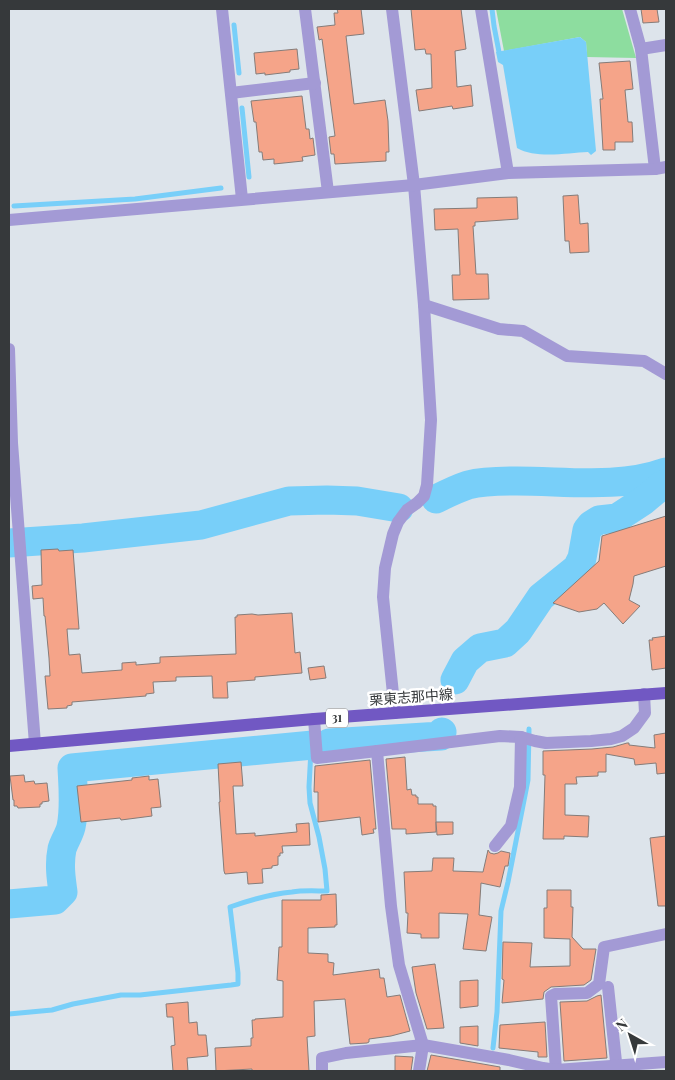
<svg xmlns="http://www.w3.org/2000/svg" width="675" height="1080" font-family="'Playfair Display','Noto Sans JP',serif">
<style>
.green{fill:#8ddd9f}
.water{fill:#78cff9}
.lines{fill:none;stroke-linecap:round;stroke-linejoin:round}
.stream{stroke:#78cff9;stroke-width:5}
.river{stroke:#78cff9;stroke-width:29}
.building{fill:#f5a489;stroke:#857c79}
.minor{stroke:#a39ad5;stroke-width:12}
.major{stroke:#7158c3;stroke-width:12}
.labels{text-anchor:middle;stroke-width:5;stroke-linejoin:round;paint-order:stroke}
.shield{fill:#fff;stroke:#727476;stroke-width:1}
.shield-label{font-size:12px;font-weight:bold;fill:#36393b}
.street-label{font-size:14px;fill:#36393b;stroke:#fff}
</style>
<rect width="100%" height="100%" fill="#dde4eb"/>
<polygon class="green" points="496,9 622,9 636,58 587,57 586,42 580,37 504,51"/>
<path class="water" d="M580,37L586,42L596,151L591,155L588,152C567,153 536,159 517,148L503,65L498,62L496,52Z"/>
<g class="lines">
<g class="stream">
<polyline points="492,9 494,26 499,52"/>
<polyline points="234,25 239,73"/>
<polyline points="242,108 249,177"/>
<polyline points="14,206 135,199 221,188"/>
<path d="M9,1014L52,1010L73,1004L121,995H140L231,985L238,984V973L230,907C250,900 270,894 292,892C303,890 316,891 327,891L325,869L319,837L310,803L309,787L311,750"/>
<polyline points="493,1048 497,1012 501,911 508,882 528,780 529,729"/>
</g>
<g class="river">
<path d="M436,499C446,494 456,489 468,485C484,481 501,481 517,481C567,481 619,489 666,472"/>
<polyline points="9,543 83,538 201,525 289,501 327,500 357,501 399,508"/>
<polyline points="455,680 465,661 480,648 505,643 518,631 541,597 577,568 582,558 587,530 591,525 599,520 617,518 643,501 661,486 666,484"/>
<polyline points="329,743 441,736 442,732"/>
<path d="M9,904L55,900L63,892C61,878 59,864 62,849C64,842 69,835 71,827C75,808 73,787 72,768L313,745"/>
</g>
</g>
<g class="building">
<polygon points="337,9 361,9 364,34 346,36 354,104 385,100 388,121 389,152 386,152 386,161 335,164 334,154 331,154 329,137 335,136 322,39 319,40 317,27 335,25 334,13 338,13"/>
<polygon points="411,9 461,9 466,49 455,51 457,87 471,85 473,106 453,109 452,106 419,111 416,90 432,88 431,54 426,54 425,49 415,50"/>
<polygon points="641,9 657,9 659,22 643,23"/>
<polygon points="297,49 299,69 290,70 290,72 265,75 265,73 256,74 254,53"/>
<polygon points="630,61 633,89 625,90 628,122 632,122 633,142 615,142 615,150 603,150 600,99 603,99 599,63"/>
<polygon points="302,96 306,129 309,129 310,139 313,138 315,155 302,157 303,161 274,164 274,159 263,160 262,152 259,152 256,122 254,122 251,101"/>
<polygon points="578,195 580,224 588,223 589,252 570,253 569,241 565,241 563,196"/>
<polygon points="517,197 518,219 475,222 475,226 473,226 476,274 488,274 489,299 453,300 452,275 460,275 458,229 435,230 434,209 477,208 477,198"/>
<polygon points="666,516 666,566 634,576 633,584 629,600 640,606 623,624 604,603 597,609 579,612 553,603 599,561 602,536"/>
<polygon points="58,549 59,551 73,550 79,629 67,629 69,655 80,654 82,673 122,670 122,663 136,662 136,665 160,663 160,657 236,654 235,617 237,617 237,615 252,614 258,615 292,613 295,653 300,652 302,673 255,677 255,680 227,682 228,698 213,698 212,676 176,677 176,681 153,682 154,693 146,694 146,696 72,702 72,705 67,706 67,708 48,709 45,676 50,676 49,658 45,616 44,616 43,598 33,599 32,586 42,585 41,550"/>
<polygon points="666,636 666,668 652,670 649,640 653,640 652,638"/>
<polygon points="324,666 326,678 310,680 308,668"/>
<polygon points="666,733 666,773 657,774 656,763 635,765 634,759 606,754 606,772 598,772 598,776 576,777 577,784 565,784 565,815 589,816 588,837 564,836 564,839 543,839 545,775 543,775 543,751 592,749 613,747 627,743 629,743 629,745 655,748 654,735"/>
<polygon points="405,757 407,790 411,789 412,795 416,795 416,797 418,797 418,804 433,804 433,806 436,806 436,832 406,834 406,829 392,829 386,759"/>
<polygon points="370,760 376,829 373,829 374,833 362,835 360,817 318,822 318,792 314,792 315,766"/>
<polygon points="241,762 243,786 233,786 236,834 255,833 255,836 297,832 296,824 309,823 310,845 282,846 283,853 280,853 280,856 278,856 278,865 272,866 272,868 262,869 263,883 248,884 247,872 225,874 224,871 219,802 220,802 218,764"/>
<polygon points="24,775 25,782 34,781 35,784 47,783 49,801 42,802 42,804 40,804 40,807 18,808 17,806 14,806 14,800 13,800 10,776"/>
<polygon points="149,776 149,780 158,779 161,807 151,808 152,816 121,820 120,818 81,822 77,786 132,780 132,778"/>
<polygon points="436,822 453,822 453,834 437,835"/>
<polygon points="666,836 666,906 658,906 650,838"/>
<polygon points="488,850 490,853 494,854 498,853 501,851 510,853 508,866 505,866 500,887 481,883 479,915 492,917 486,951 463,949 468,914 439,913 439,938 421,938 421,934 407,933 408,913 406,913 404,872 432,871 433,858 454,858 453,871 483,872"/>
<polygon points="547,890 571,890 571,907 573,907 572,937 583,949 596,949 591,980 584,985 551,987 544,992 543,999 502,1003 504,980 502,979 503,942 532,943 530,967 570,966 570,939 544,938 544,908 547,908"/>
<polygon points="336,894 337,925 335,925 335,927 308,928 308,953 328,954 328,962 334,963 333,975 379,969 380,978 384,978 387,997 400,995 410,1031 391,1036 369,1039 369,1042 367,1043 350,1044 345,999 314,1001 315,1036 307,1037 309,1071 252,1071 252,1069 216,1071 215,1048 251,1046 251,1038 253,1038 252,1020 255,1020 255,1019 283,1017 283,981 277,980 279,947 282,947 282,900 321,900 321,895"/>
<polygon points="435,964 444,1028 427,1029 416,993 412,967"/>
<polygon points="478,980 478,1006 460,1008 460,981"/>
<polygon points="601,995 607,1058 564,1061 560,1002 587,1001 597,996"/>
<polygon points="188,1002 189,1023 197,1022 198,1035 206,1035 208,1056 187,1058 188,1071 173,1071 171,1046 175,1045 173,1017 167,1017 166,1004"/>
<polygon points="545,1022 547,1057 538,1057 538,1052 499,1048 500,1025"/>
<polygon points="478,1026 478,1046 460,1043 460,1027"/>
<polygon points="431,1055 500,1067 500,1071 427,1071"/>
<polygon points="395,1056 413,1057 411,1071 395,1071"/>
</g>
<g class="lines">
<g class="minor">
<polyline points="222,9 242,199"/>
<polyline points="305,9 328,192"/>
<polyline points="392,9 414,185 424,305 431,420 427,485 424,496 417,503 407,510 398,522 393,534 385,568 383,597 395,713"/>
<polyline points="481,9 508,173"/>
<polyline points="630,9 641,49 655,169"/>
<polyline points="641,49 666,45"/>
<polyline points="231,93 315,83"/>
<polyline points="9,220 414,185 508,173 655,169 666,167"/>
<polyline points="424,305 499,329 523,331 567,356 644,361 666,374"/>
<polyline points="9,349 12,443 35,744"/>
<polyline points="314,719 317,758 377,751 391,906 399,965 423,1045 419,1071"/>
<polyline points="377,751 500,736 521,737 535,741 546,743 591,741 611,739 622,736 634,728 645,713 644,694"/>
<polyline points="495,846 511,826 520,787 521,737"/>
<polyline points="608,987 617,1071"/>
<polyline points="556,1070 551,996 555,994 587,993 599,984 604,947 666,934"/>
<polyline points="322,1071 322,1058 346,1053 423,1045 509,1060 543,1068 556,1070 666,1062"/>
</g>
<polyline class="major" points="9,746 314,719 666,693"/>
</g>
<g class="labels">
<rect class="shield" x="326" y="708.5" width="22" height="19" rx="4"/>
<g class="shield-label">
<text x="337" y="722">31</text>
</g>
<g class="street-label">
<text transform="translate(411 697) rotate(-4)" y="5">栗東志那中線</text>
</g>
</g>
<rect width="675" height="1080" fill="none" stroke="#36393b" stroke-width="20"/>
<g transform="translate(630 1035) rotate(321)" stroke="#ffffff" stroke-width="4" paint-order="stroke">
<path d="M0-4L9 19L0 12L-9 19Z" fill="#36393b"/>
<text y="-8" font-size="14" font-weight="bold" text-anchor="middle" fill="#36393b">N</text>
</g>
</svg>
